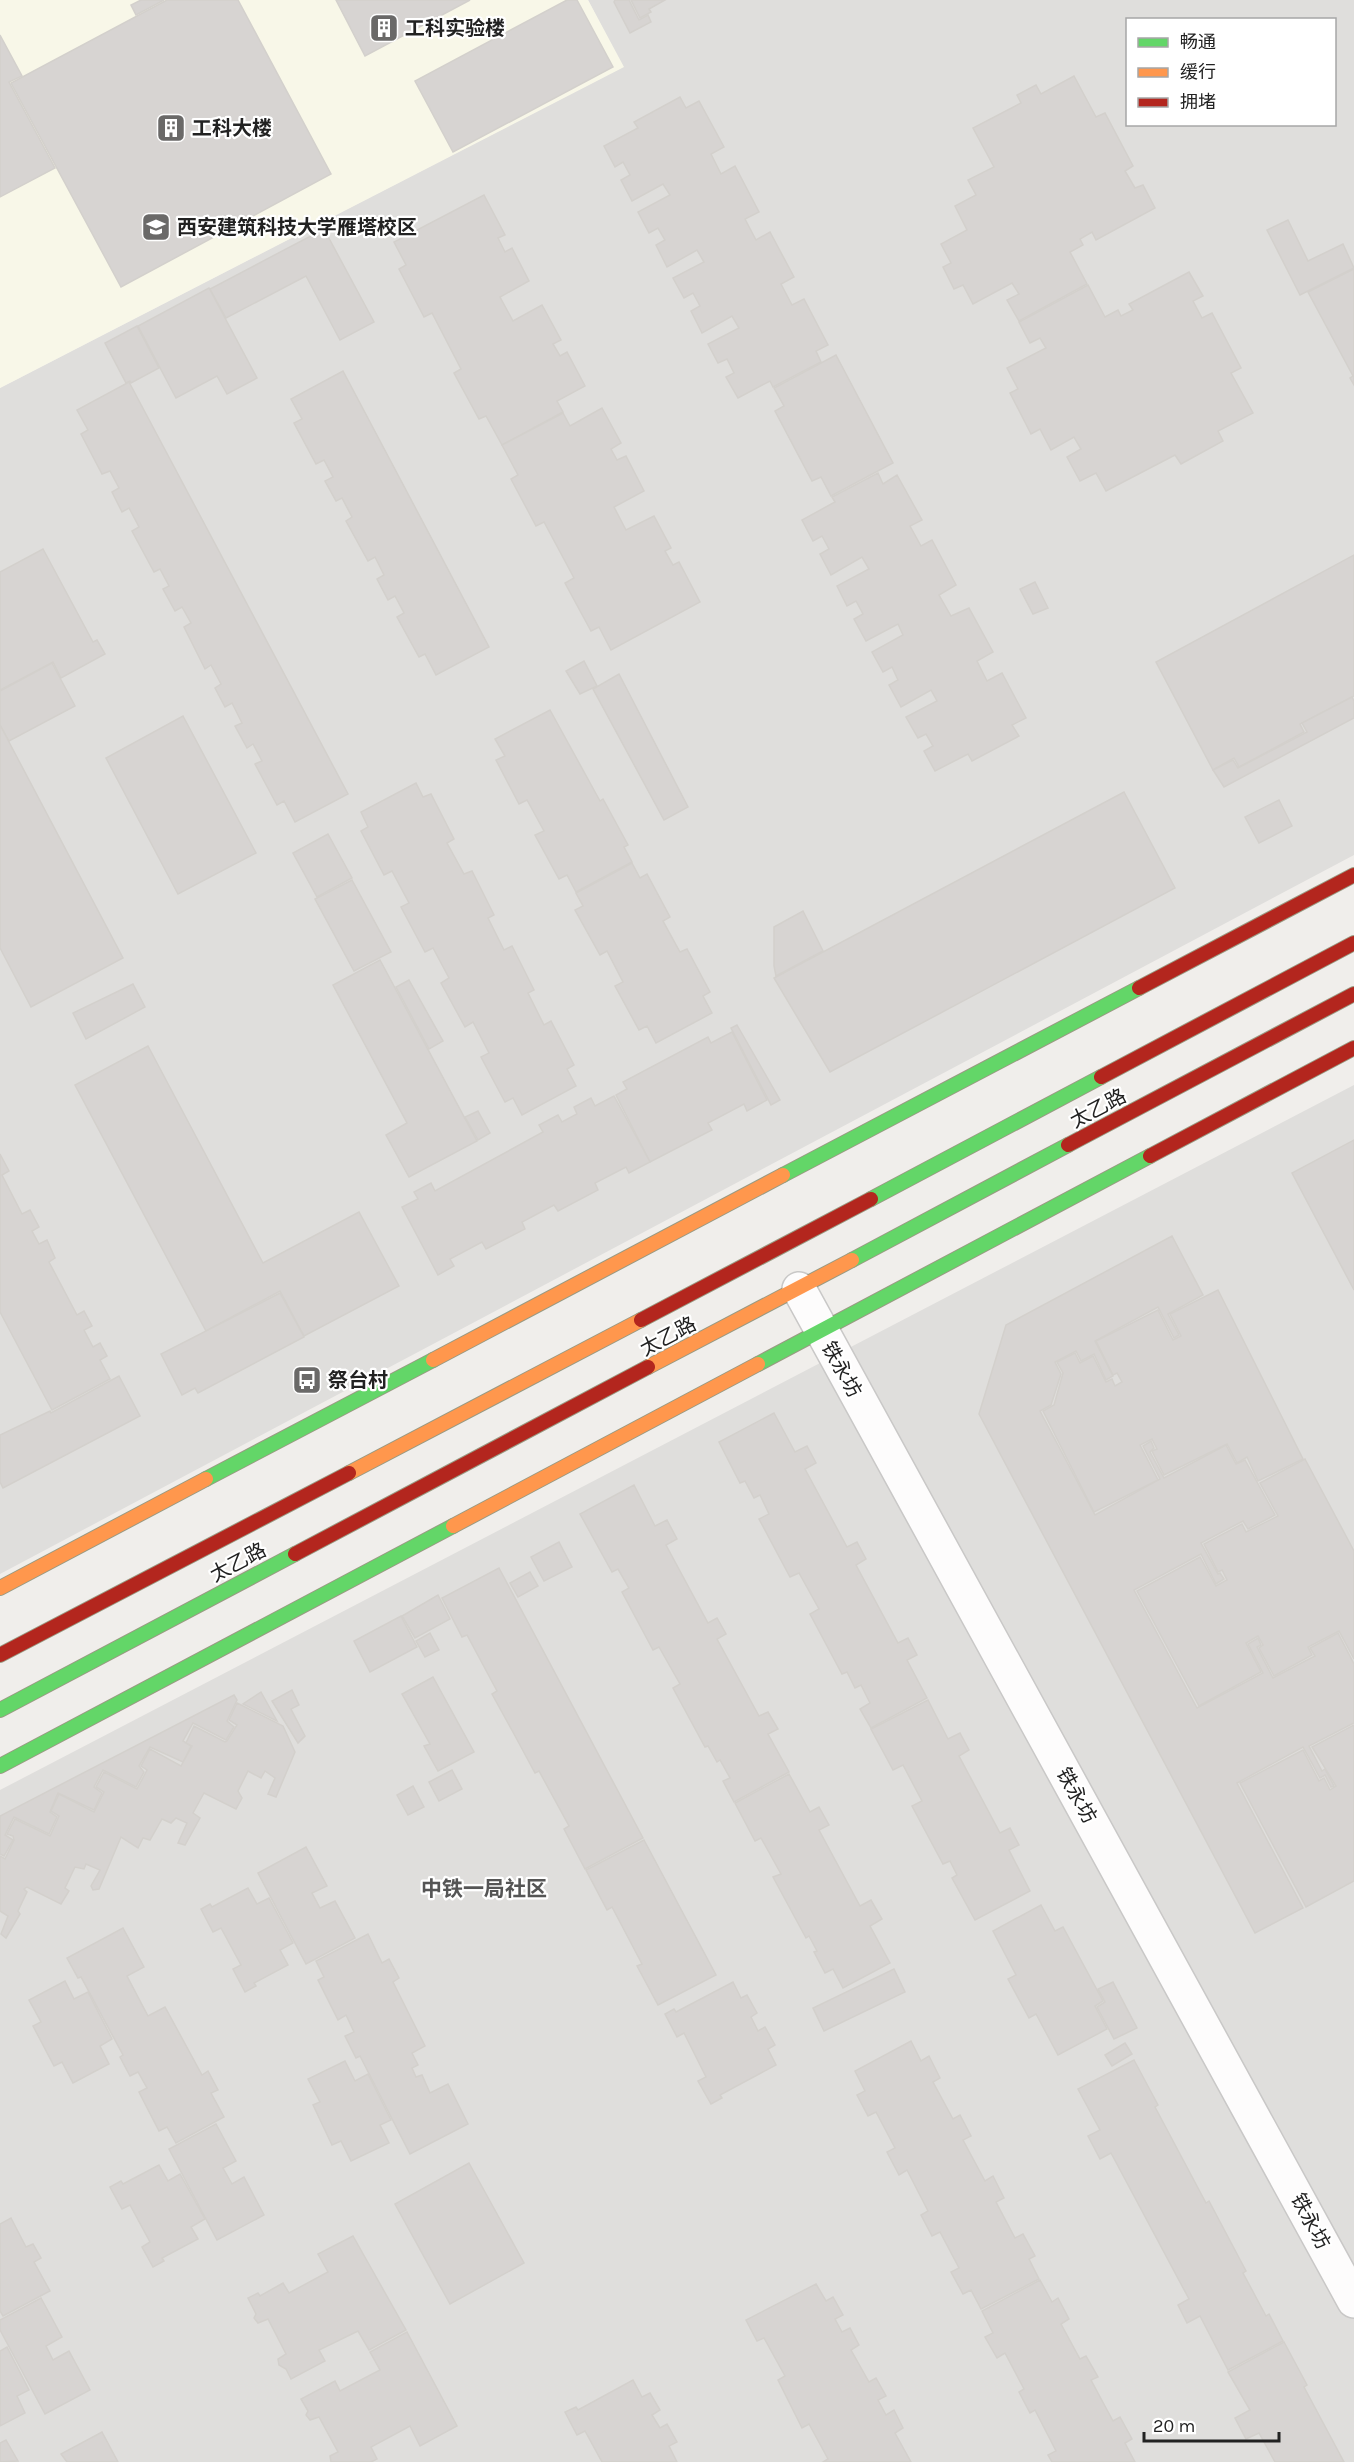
<svg xmlns="http://www.w3.org/2000/svg" width="1354" height="2462" font-family="Karla,'Noto Sans SC',sans-serif">
<style>
.residential{fill:#dfdedc;fill-rule:evenodd}
.education{fill:#f8f7e8}
.building{fill:#d7d4d2;stroke:#d3d0cc;stroke-width:1.5}
.lines{fill:none;stroke-linecap:round;stroke-linejoin:round}
.street-casing{stroke:#c9c8c7;stroke-width:36}
.fast-casing{stroke:#999a82;stroke-width:16}
.slow-casing{stroke:#999a82;stroke-width:16}
.jam-casing{stroke:#999a82;stroke-width:16}
.street{stroke:#fdfcfc;stroke-width:33}
.fast{stroke:#63d668;stroke-width:14}
.slow{stroke:#ff974d;stroke-width:14}
.jam{stroke:#b3261e;stroke-width:14}
.labels{text-anchor:middle;stroke-width:4.5;stroke-linejoin:round;paint-order:stroke}
.poi-label{font-size:20px;font-weight:bold;fill:#222;stroke:#fff;text-anchor:start}
.street-label{font-size:20px;fill:#222;stroke:#fff}
.neighbourhood-label{font-size:21px;font-weight:bold;fill:#555;stroke:#fff}
</style>
<rect width="100%" height="100%" fill="#f0eeeb"/>
<g class="residential">
<path d="M588,0H1354V855L0,1574V388L623,67ZM1128,20H1334V124H1128Z"/>
<polygon points="1354,1085 1354,2462 0,2462 0,1790"/>
</g>
<polygon class="education" points="0,0 588,0 624,67 0,388"/>
<g class="building">
<polygon points="141,0 164,0 136,15 131,5"/>
<polygon points="167,0 238,0 331,174 121,287 11,83"/>
<polygon points="336,0 470,0 365,56"/>
<polygon points="567,0 577,0 613,67 453,152 415,81"/>
<polygon points="615,0 629,0 639,20 648,15 651,22 630,33 614,2"/>
<polygon points="631,0 665,0 649,9 651,12 640,18"/>
<polygon points="0,35 22,76 9,82 55,168 0,197"/>
<polygon points="1074,76 1096,117 1105,113 1133,166 1125,171 1135,188 1143,185 1155,208 1096,240 1092,232 1080,239 1083,245 1070,252 1087,284 1019,321 1007,300 1019,294 1012,283 973,304 963,285 954,289 943,267 951,263 941,244 967,230 955,206 976,195 968,180 994,167 973,128 1021,103 1017,95 1036,85 1041,94"/>
<polygon points="680,97 686,108 699,101 724,147 711,154 721,174 735,166 759,212 745,219 756,240 770,232 794,277 781,284 792,305 804,299 828,345 816,351 821,362 773,387 770,381 738,398 726,377 734,373 727,359 718,363 708,344 739,328 732,316 702,333 691,311 700,306 693,293 684,298 673,278 704,262 697,250 667,267 656,245 665,240 658,228 649,233 638,212 670,195 663,184 632,201 621,180 630,175 623,162 615,167 604,146 638,128 634,122"/>
<polygon points="484,195 505,235 498,238 505,252 512,248 529,281 500,297 513,321 542,305 561,340 553,344 560,356 567,352 585,386 557,401 563,412 502,445 486,416 479,419 454,373 461,369 432,313 424,317 399,269 406,265 394,242"/>
<polygon points="1288,220 1308,261 1343,244 1354,268 1300,295 1267,230"/>
<polygon points="324,229 374,322 340,340 306,276 226,318 210,289"/>
<polygon points="1354,269 1354,385 1350,378 1353,376 1308,292"/>
<polygon points="1189,272 1203,296 1193,301 1202,318 1212,313 1241,368 1231,373 1253,413 1218,431 1223,441 1181,464 1175,455 1106,491 1096,473 1080,481 1067,457 1081,449 1074,437 1051,450 1040,429 1031,434 1010,393 1018,389 1007,368 1046,348 1040,338 1030,343 1019,322 1088,285 1105,317 1118,310 1121,316 1133,310 1129,304"/>
<polygon points="209,288 257,378 227,394 217,376 176,398 138,326"/>
<polygon points="137,326 159,368 131,383 130,381 126,383 105,343"/>
<polygon points="836,355 893,463 831,496 821,477 812,481 775,411 784,406 774,388"/>
<polygon points="343,371 489,647 436,675 425,654 419,657 397,617 404,613 395,596 388,600 377,579 384,575 375,557 368,561 346,521 352,517 342,498 336,501 325,481 333,477 324,460 316,464 294,423 302,419 291,399"/>
<polygon points="129,382 348,794 295,822 284,801 277,805 255,764 262,761 253,744 247,748 235,726 242,723 232,703 225,707 215,688 221,684 211,665 205,669 184,627 191,623 182,607 175,611 163,589 169,586 160,569 154,572 132,531 139,527 129,508 122,512 112,492 119,488 110,471 102,474 81,434 88,430 77,410"/>
<polygon points="602,408 621,443 611,449 617,460 626,456 644,491 614,507 626,530 654,516 671,548 665,551 673,565 679,562 700,602 611,650 599,627 591,631 565,583 574,578 544,522 536,526 511,479 518,475 502,445 563,413 570,426"/>
<polygon points="878,473 883,484 897,475 922,520 910,526 921,546 932,540 956,585 939,595 951,616 969,608 993,652 977,661 987,681 1002,673 1026,718 1012,725 1019,736 972,761 968,754 935,771 924,751 933,746 926,734 918,738 906,717 937,701 931,690 901,707 889,685 898,680 892,667 883,672 872,652 903,635 898,624 866,641 854,619 863,614 856,601 847,606 837,586 869,569 862,557 831,575 820,554 829,549 822,536 813,541 802,520 835,502 832,497"/>
<polygon points="43,549 93,642 97,640 105,654 61,678 53,662 0,690 0,572"/>
<polygon points="1354,555 1354,696 1300,724 1304,732 1239,767 1234,758 1213,770 1156,662"/>
<polygon points="1035,582 1048,608 1033,614 1020,589"/>
<polygon points="584,661 597,686 580,694 566,671"/>
<polygon points="52,663 75,706 9,741 0,725 0,691"/>
<polygon points="619,674 688,807 664,820 593,689"/>
<polygon points="1352,697 1354,701 1354,718 1224,787 1213,770 1233,760 1238,768 1307,732 1302,723"/>
<polygon points="550,710 600,801 603,799 628,845 624,847 632,862 576,892 567,875 559,879 535,835 544,831 527,800 519,804 496,760 505,756 495,739"/>
<polygon points="183,716 256,853 178,894 106,758"/>
<polygon points="0,725 123,958 31,1007 0,948"/>
<polygon points="416,783 423,797 431,794 454,839 447,843 464,874 472,871 494,915 488,918 504,950 512,946 534,990 528,993 544,1025 551,1021 574,1065 567,1069 576,1086 522,1115 513,1098 505,1102 481,1057 489,1053 473,1022 465,1027 441,983 449,978 433,948 425,952 401,907 409,903 392,871 384,875 361,831 368,827 361,812"/>
<polygon points="1124,792 1175,888 830,1072 774,978"/>
<polygon points="1279,800 1292,826 1259,843 1245,817"/>
<polygon points="328,834 352,878 317,897 293,853"/>
<polygon points="632,863 640,878 647,874 670,917 663,921 680,952 687,949 710,992 703,996 712,1013 656,1043 647,1026 639,1030 615,986 623,982 607,951 600,955 575,910 583,906 576,893"/>
<polygon points="352,880 391,952 354,971 315,899"/>
<polygon points="803,911 823,951 776,976 774,966 774,927"/>
<polygon points="380,960 477,1141 409,1177 386,1135 407,1123 333,985"/>
<polygon points="409,980 443,1041 429,1049 396,987"/>
<polygon points="133,984 145,1007 86,1039 73,1013"/>
<polygon points="737,1025 780,1100 771,1105 731,1028"/>
<polygon points="732,1032 767,1100 747,1111 744,1104 708,1123 712,1130 650,1162 616,1095 627,1089 623,1082 708,1037 711,1043"/>
<polygon points="148,1046 263,1263 359,1212 399,1286 304,1336 280,1291 206,1331 75,1085"/>
<polygon points="614,1096 650,1162 629,1173 626,1167 595,1183 598,1190 558,1211 554,1205 522,1222 525,1229 486,1249 482,1242 450,1259 454,1266 438,1275 402,1207 418,1199 414,1192 431,1183 435,1191 543,1132 539,1125 558,1115 562,1122 577,1114 574,1107 591,1098 595,1106"/>
<polygon points="478,1111 490,1133 478,1140 465,1117"/>
<polygon points="1354,1140 1354,1290 1292,1173"/>
<polygon points="0,1154 9,1171 2,1175 22,1214 30,1210 39,1227 32,1231 39,1244 47,1240 55,1258 49,1262 77,1315 84,1311 92,1326 84,1330 93,1347 100,1343 107,1356 100,1360 110,1379 52,1410 0,1312"/>
<polygon points="1172,1236 1203,1295 1168,1314 1179,1335 1174,1338 1158,1307 1095,1341 1113,1376 1106,1380 1094,1354 1081,1361 1076,1351 1055,1362 1061,1374 1051,1405 1040,1411 1095,1515 1160,1479 1143,1446 1151,1441 1154,1448 1150,1452 1164,1478 1226,1445 1236,1464 1245,1460 1275,1515 1248,1529 1243,1521 1201,1543 1218,1574 1220,1573 1224,1579 1216,1584 1201,1554 1134,1590 1197,1708 1263,1673 1248,1644 1258,1638 1261,1645 1257,1647 1273,1678 1315,1656 1310,1648 1338,1633 1354,1664 1354,1723 1309,1746 1322,1771 1325,1769 1334,1786 1331,1787 1325,1775 1320,1778 1303,1747 1237,1783 1303,1908 1255,1933 979,1414 1006,1325"/>
<polygon points="1218,1290 1303,1459 1258,1481 1247,1457 1237,1463 1227,1444 1164,1475 1152,1451 1157,1449 1152,1439 1140,1445 1158,1480 1094,1512 1043,1411 1054,1405 1063,1373 1057,1362 1075,1353 1080,1363 1093,1356 1106,1382 1112,1379 1115,1386 1122,1382 1117,1373 1113,1375 1096,1341 1158,1310 1173,1340 1181,1336 1170,1314"/>
<polygon points="280,1293 304,1337 198,1393 195,1388 182,1395 161,1354"/>
<polygon points="119,1376 140,1416 3,1488 0,1482 0,1435 50,1411 51,1413"/>
<polygon points="774,1413 795,1452 807,1446 816,1463 805,1469 847,1547 857,1542 866,1559 856,1565 898,1643 908,1638 917,1655 907,1660 927,1698 871,1728 860,1709 870,1703 861,1685 855,1688 847,1672 842,1674 810,1614 819,1609 799,1573 790,1577 759,1519 769,1514 760,1495 754,1498 745,1481 740,1483 719,1442"/>
<polygon points="1305,1459 1354,1551 1354,1659 1339,1631 1308,1647 1312,1655 1274,1676 1259,1648 1263,1645 1258,1636 1246,1643 1261,1672 1199,1706 1137,1591 1200,1557 1216,1586 1227,1580 1222,1570 1218,1572 1204,1544 1242,1524 1246,1532 1278,1516 1260,1483"/>
<polygon points="634,1485 655,1526 667,1520 677,1539 666,1545 708,1623 717,1618 726,1634 717,1639 759,1716 768,1712 778,1729 768,1734 789,1772 734,1802 723,1781 730,1778 720,1760 717,1762 708,1746 705,1747 673,1688 680,1684 659,1647 653,1650 622,1592 629,1588 618,1569 612,1572 580,1514"/>
<polygon points="559,1542 572,1567 544,1581 531,1557"/>
<polygon points="499,1568 643,1838 585,1869 564,1829 569,1826 539,1771 535,1773 514,1734 492,1694 497,1691 467,1635 462,1637 442,1598"/>
<polygon points="530,1572 538,1586 518,1597 510,1583"/>
<polygon points="438,1595 450,1619 415,1638 402,1616"/>
<polygon points="401,1616 417,1647 370,1672 354,1641"/>
<polygon points="430,1633 439,1650 425,1657 416,1641"/>
<polygon points="433,1677 474,1752 438,1771 424,1746 430,1744 402,1694"/>
<polygon points="292,1690 299,1705 291,1709 305,1736 298,1743 272,1701"/>
<polygon points="261,1692 277,1721 243,1704"/>
<polygon points="234,1695 237,1700 227,1721 234,1727 226,1740 193,1723 183,1741 191,1746 183,1762 150,1747 139,1766 144,1772 136,1787 103,1770 94,1787 102,1793 94,1810 58,1793 50,1812 57,1817 49,1834 14,1817 5,1835 13,1840 4,1856 0,1854 0,1816"/>
<polygon points="928,1700 948,1739 960,1733 969,1750 959,1756 1000,1833 1010,1828 1019,1845 1009,1850 1030,1891 975,1920 952,1878 957,1875 950,1861 943,1864 912,1806 922,1801 903,1765 893,1770 871,1729"/>
<polygon points="237,1703 283,1726 295,1752 276,1797 268,1794 275,1778 265,1771 261,1778 248,1771 238,1791 242,1798 236,1809 204,1793 193,1813 200,1818 185,1845 178,1843 187,1823 176,1818 171,1823 162,1819 150,1840 143,1838 138,1848 121,1837 99,1889 93,1890 91,1886 100,1870 86,1864 84,1869 75,1867 65,1888 69,1891 61,1904 27,1887 24,1889 27,1892 18,1911 20,1914 6,1938 1,1934 8,1916 0,1911 0,1856 5,1859 14,1840 13,1836 7,1834 15,1819 50,1836 59,1816 51,1811 59,1794 94,1812 104,1792 96,1787 104,1772 137,1789 147,1770 141,1766 150,1749 181,1766 192,1746 186,1743 194,1726 225,1742 227,1741 237,1725 229,1720"/>
<polygon points="1354,1725 1354,1881 1306,1907 1240,1783 1303,1750 1319,1781 1324,1778 1330,1790 1336,1786 1312,1747"/>
<polygon points="452,1770 462,1789 439,1801 429,1782"/>
<polygon points="789,1774 810,1812 819,1807 829,1825 819,1830 860,1906 871,1900 882,1919 870,1926 890,1963 843,1988 833,1969 825,1973 814,1952 817,1951 809,1936 806,1938 773,1877 781,1874 761,1838 755,1841 735,1803"/>
<polygon points="413,1786 424,1807 408,1815 397,1795"/>
<polygon points="644,1840 716,1975 658,2005 637,1966 642,1964 612,1907 607,1910 586,1870"/>
<polygon points="306,1847 327,1886 312,1893 320,1908 335,1901 355,1938 306,1964 258,1873"/>
<polygon points="248,1888 257,1904 269,1898 293,1943 280,1950 288,1965 254,1983 256,1986 245,1992 233,1969 241,1965 221,1928 213,1932 201,1909 210,1904 212,1907"/>
<polygon points="1041,1905 1055,1931 1063,1927 1103,2001 1095,2006 1107,2029 1058,2055 1036,2014 1029,2018 1008,1979 1016,1975 993,1931"/>
<polygon points="123,1928 144,1967 127,1976 148,2016 165,2007 202,2075 208,2071 218,2090 211,2093 224,2117 176,2143 167,2127 159,2131 139,2092 147,2088 138,2072 130,2076 120,2057 123,2055 81,1977 78,1978 67,1958"/>
<polygon points="368,1934 382,1963 389,1959 399,1978 393,1982 425,2046 412,2053 418,2065 412,2068 416,2077 422,2075 430,2093 448,2084 468,2124 410,2154 360,2056 356,2058 345,2036 354,2032 346,2015 338,2020 318,1980 324,1977 316,1961"/>
<polygon points="894,1969 905,1992 824,2031 813,2008"/>
<polygon points="65,1981 74,1999 88,1992 112,2039 100,2046 109,2064 73,2083 62,2062 54,2066 33,2026 41,2022 29,2000"/>
<polygon points="733,1982 741,1998 747,1995 757,2013 751,2017 758,2031 765,2027 775,2045 768,2049 776,2065 720,2095 722,2098 711,2104 698,2081 706,2077 684,2033 677,2037 665,2014 674,2009 676,2012"/>
<polygon points="1113,1982 1137,2028 1114,2039 1097,2007 1105,2002 1098,1989"/>
<polygon points="911,2041 921,2061 929,2056 940,2078 933,2082 953,2119 960,2115 971,2136 963,2140 985,2181 993,2176 1004,2198 996,2202 1015,2238 1023,2234 1035,2256 1029,2259 1039,2279 981,2309 971,2290 963,2294 951,2272 959,2268 940,2232 932,2236 921,2215 928,2211 907,2170 899,2175 887,2152 895,2148 876,2112 868,2116 857,2095 865,2091 855,2071"/>
<polygon points="1125,2043 1132,2054 1112,2066 1105,2055"/>
<polygon points="1134,2060 1158,2105 1155,2107 1206,2203 1209,2201 1246,2271 1243,2273 1266,2316 1269,2314 1283,2341 1228,2370 1200,2316 1187,2323 1178,2305 1189,2299 1111,2153 1100,2159 1088,2136 1100,2130 1078,2089"/>
<polygon points="345,2061 355,2081 368,2074 391,2120 380,2125 389,2143 351,2161 341,2141 332,2145 313,2105 320,2102 308,2079"/>
<polygon points="216,2124 236,2161 223,2168 232,2184 244,2177 264,2215 217,2240 169,2149"/>
<polygon points="469,2163 524,2263 450,2304 395,2204"/>
<polygon points="159,2165 168,2181 180,2174 205,2219 191,2227 198,2239 162,2258 164,2261 153,2267 142,2247 150,2242 130,2205 122,2209 110,2187 121,2181 123,2184"/>
<polygon points="11,2218 26,2247 33,2244 41,2258 34,2262 50,2291 3,2316 0,2311 0,2224"/>
<polygon points="353,2236 406,2330 369,2350 358,2331 319,2350 325,2361 291,2379 286,2369 279,2365 278,2359 286,2354 268,2319 258,2323 254,2318 256,2314 248,2298 258,2293 260,2296 283,2283 289,2293 328,2272 318,2254"/>
<polygon points="1040,2280 1052,2302 1058,2298 1069,2319 1061,2324 1080,2359 1086,2356 1098,2377 1091,2380 1113,2421 1120,2417 1132,2439 1125,2443 1135,2462 1052,2462 1048,2455 1056,2451 1035,2410 1030,2413 1019,2392 1024,2389 1005,2353 997,2358 985,2337 993,2333 982,2311"/>
<polygon points="816,2284 826,2301 833,2297 843,2315 835,2319 842,2332 850,2328 859,2345 851,2350 869,2382 876,2378 886,2396 878,2400 886,2415 894,2410 903,2428 895,2433 911,2462 823,2462 828,2459 809,2424 802,2428 778,2380 785,2376 764,2338 757,2341 746,2320"/>
<polygon points="41,2298 62,2337 46,2346 53,2360 69,2351 90,2390 45,2414 0,2330 0,2320"/>
<polygon points="407,2332 457,2426 420,2446 410,2426 371,2447 377,2459 371,2462 331,2462 330,2456 338,2452 319,2417 310,2420 306,2415 308,2411 301,2399 335,2381 340,2391 380,2370 370,2352"/>
<polygon points="1284,2342 1307,2385 1304,2387 1344,2462 1275,2462 1259,2433 1246,2439 1235,2418 1250,2410 1228,2372"/>
<polygon points="7,2347 29,2390 17,2396 25,2413 0,2426 0,2351"/>
<polygon points="633,2380 642,2397 650,2393 660,2410 652,2415 660,2428 667,2424 677,2442 669,2446 677,2462 602,2462 585,2431 577,2435 565,2412 576,2407 578,2410"/>
<polygon points="102,2432 118,2462 67,2462 61,2454"/>
<polygon points="6,2440 18,2461 0,2462 0,2443"/>
</g>
<g class="lines">
<g class="street-casing">
<polyline id="street" points="799,1289 1354,2301"/>
</g>
<g class="fast-casing">
<g id="fast">
<polyline points="783,1175 1139,988"/>
<polyline points="871,1199 1101,1077"/>
<polyline points="852,1260 1068,1145"/>
<polyline points="758,1364 1150,1156"/>
<polyline points="206,1479 433,1360"/>
<polyline points="0,1710 295,1554"/>
<polyline points="0,1766 453,1526"/>
</g>
</g>
<g class="slow-casing">
<g id="slow">
<polyline points="433,1360 783,1175"/>
<polyline points="648,1367 852,1260"/>
<polyline points="349,1473 641,1320"/>
<polyline points="453,1526 758,1364"/>
<polyline points="0,1588 206,1479"/>
</g>
</g>
<g class="jam-casing">
<g id="jam">
<polyline points="1139,988 1354,875"/>
<polyline points="1101,1077 1354,943"/>
<polyline points="1068,1145 1354,994"/>
<polyline points="1150,1156 1354,1048"/>
<polyline points="641,1320 871,1199"/>
<polyline points="295,1554 648,1367"/>
<polyline points="0,1655 349,1473"/>
</g>
</g>
<use href="#street" class="street"/>
<use href="#fast" class="fast"/>
<use href="#slow" class="slow"/>
<use href="#jam" class="jam"/>
</g>
<defs>
<g id="building-square" transform="scale(1.5)"><rect x="-9" y="-9" width="18" height="18" rx="4" fill="#6a6968" stroke="#fff"/><path d="M-4-6H4V6H1V3H-1V6H-4ZM-2.5-4.3h1.7v1.8h-1.7ZM.8-4.3h1.7v1.8H.8ZM-2.5-1h1.7V.8h-1.7ZM.8-1h1.7V.8H.8Z" fill="#fff"/></g>
<g id="university-square" transform="scale(1.5)"><rect x="-9" y="-9" width="18" height="18" rx="4" fill="#6a6968" stroke="#fff"/><path d="M0-5L7-2L0 1L-7-2ZM-4 1L0 2.5L4 1V4Q0 6-4 4Z" fill="#fff"/></g>
<g id="bus-square" transform="scale(1.5)"><rect x="-9" y="-9" width="18" height="18" rx="4" fill="#6a6968" stroke="#fff"/><path d="M-5-6H5V4H4V6H2V4H-2V6H-4V4H-5ZM-3.5-4V0h7V-4ZM-3.5 1.2v1.5H-2V1.2ZM2 1.2v1.5H3.5V1.2Z" fill="#fff"/></g>
</defs>
<g fill-rule="evenodd">
<use href="#building-square" x="384" y="28"/>
<use href="#building-square" x="171" y="128"/>
<use href="#university-square" x="156" y="227"/>
<use href="#bus-square" x="307" y="1380"/>
</g>
<g class="labels">
<g class="poi-label">
<text x="405" y="35">工科实验楼</text>
<text x="192" y="135">工科大楼</text>
<text x="177" y="234">西安建筑科技大学雁塔校区</text>
<text x="328" y="1387">祭台村</text>
</g>
<g class="street-label">
<text transform="translate(1098 1108) rotate(-28)" y="7">太乙路</text>
<text transform="translate(668 1336) rotate(-28)" y="7">太乙路</text>
<text transform="translate(842 1369) rotate(61)" y="7">铁永坊</text>
<text transform="translate(238 1562) rotate(-28)" y="7">太乙路</text>
<text transform="translate(1077 1795) rotate(61)" y="7">铁永坊</text>
<text transform="translate(1311 2221) rotate(62)" y="7">铁永坊</text>
</g>
<g class="neighbourhood-label">
<text x="484" y="1896">中铁一局社区</text>
</g>
</g>
<rect x="1126" y="18" width="210" height="108" fill="#ffffff" stroke="#a7a7a7" stroke-width="1.5"/>
<rect x="1138" y="38" width="30" height="9" fill="#63d668" stroke="#a7a7a7" stroke-width="1.5"/>
<text x="1180" y="48" font-size="18" fill="#222222">畅通</text>
<rect x="1138" y="68" width="30" height="9" fill="#ff974d" stroke="#a7a7a7" stroke-width="1.5"/>
<text x="1180" y="78" font-size="18" fill="#222222">缓行</text>
<rect x="1138" y="98" width="30" height="9" fill="#b3261e" stroke="#a7a7a7" stroke-width="1.5"/>
<text x="1180" y="108" font-size="18" fill="#222222">拥堵</text>
<path d="M1144 2432v9h135v-9" fill="none" stroke="#222222" stroke-width="3"/>
<text x="1153" y="2432" font-size="18" fill="#222222" stroke="#ffffff" stroke-width="4.5" paint-order="stroke">20 m</text>
</svg>
